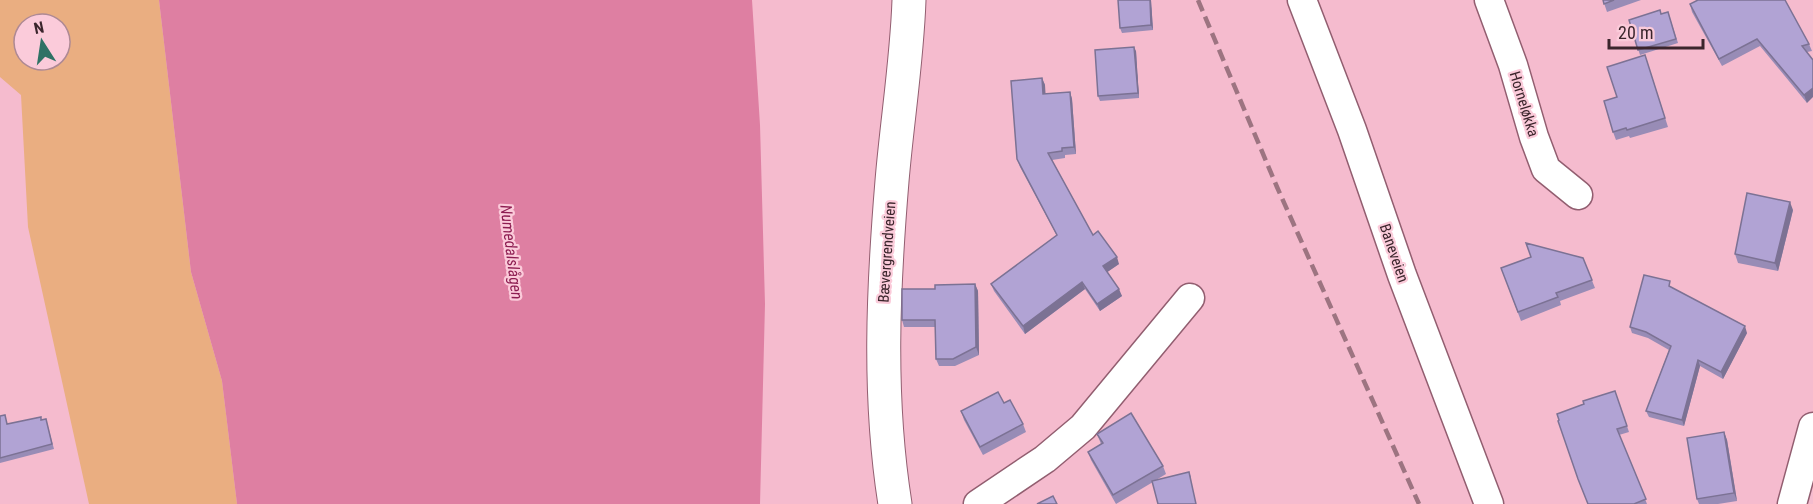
<svg xmlns="http://www.w3.org/2000/svg" width="1813" height="504" font-family="'Roboto Condensed',sans-serif">
<style>
.green{fill:#eaae81;fill-rule:evenodd}
.water{fill:#de7fa2}
.lines{fill:none;stroke-linecap:round;stroke-linejoin:round}
.street-casing{stroke:#925e70;stroke-width:31}
.secondary-casing{stroke:#925e70;stroke-width:35}
.street{stroke:#fff;stroke-width:28}
.secondary{stroke:#fff;stroke-width:33}
.rail{stroke:#9d7481;stroke-width:4.5;stroke-dasharray:12 6;stroke-linecap:butt}
.wall{fill:#988cb6}
.shaded-wall{fill:#7c7294}
.building{fill:#b1a3d4;stroke:#7c7294;stroke-width:1.5}
.labels{text-anchor:middle;stroke-width:4.5;stroke-linejoin:round;paint-order:stroke}
.street-label{font-size:15px;fill:#3b252c;stroke:#fbcbda}
.water-label{font-size:16px;font-style:italic;fill:#8d1d51;stroke:#fbcbda}
</style>
<rect width="100%" height="100%" fill="#f5bbce"/>
<path class="green" d="M0,0H159L191,272L222,381L237,504H89L28,227L21,95L0,77ZM24,24H60V60H24Z"/>
<polygon class="water" points="159,0 752,0 760,125 765,304 760,504 237,504 222,381 191,272"/>
<g class="lines">
<g class="street-casing">
<g id="street">
<polyline points="1302,0 1352,130 1402,275 1489,504"/>
<polyline points="1489,0 1513,65 1534,137 1546,169 1578,195"/>
<polyline points="978,504 1045,459 1083,427 1190,298"/>
<polyline points="1792,504 1813,427"/>
</g>
</g>
<g class="secondary-casing">
<path id="secondary" d="M895,504C878,397 883,289 892,181C897,121 907,60 909,0"/>
</g>
<use href="#street" class="street"/>
<use href="#secondary" class="secondary"/>
<polyline class="rail" points="1198,0 1277,187 1419,504"/>
</g>
<g class="wall">
<polygon points="1151,0 1153,30 1122,33 1120,28"/>
<polygon points="1603,0 1641,0 1607,12"/>
<polygon points="1690,4 1809,44 1812,51 1807,52 1807,103 1760,46 1722,66 1692,12"/>
<polygon points="1668,12 1678,43 1640,55 1629,20"/>
<polygon points="1136,51 1139,98 1100,101 1098,96"/>
<polygon points="1648,64 1668,127 1630,138 1629,136 1616,140 1613,132 1617,97"/>
<polygon points="1042,78 1045,85 1045,94 1070,92 1072,99 1076,154 1065,155 1065,158 1052,160 1093,235 1119,264 1107,272 1122,296 1100,311 1085,289 1025,334 994,291 991,284 1057,236 1020,167 1017,159"/>
<polygon points="1793,210 1778,271 1738,263 1735,254"/>
<polygon points="1583,258 1595,288 1560,301 1561,305 1521,321 1501,268"/>
<polygon points="975,284 978,291 979,355 955,366 939,366 936,359 936,327 904,327 902,320 935,289"/>
<polygon points="1672,288 1747,333 1723,379 1700,366 1684,426 1649,417 1646,411 1669,350 1648,338 1632,333 1630,327"/>
<polygon points="1615,391 1629,432 1619,435 1647,504 1588,504"/>
<polygon points="1004,403 1023,424 1026,432 983,455 964,420 961,411"/>
<polygon points="0,416 7,424 46,419 54,449 0,463"/>
<polygon points="1724,432 1727,440 1737,501 1718,504 1699,504 1697,499"/>
<polygon points="1097,434 1163,466 1166,474 1156,480 1189,472 1191,477 1153,482 1116,504 1091,460 1088,452 1101,444"/>
</g>
<g class="shaded-wall">
<polygon points="1150,0 1151,0 1153,30 1151,25"/>
<polygon points="1134,47 1136,51 1139,98 1138,93"/>
<polygon points="1042,78 1045,85 1046,101 1043,94"/>
<polygon points="1813,88 1813,97 1807,103 1804,95"/>
<polygon points="1070,92 1072,99 1076,154 1074,147"/>
<polygon points="1790,202 1793,210 1778,271 1775,263"/>
<polygon points="1117,257 1119,264 1106,273 1103,266"/>
<polygon points="1082,282 1085,289 1025,334 1023,326"/>
<polygon points="975,284 978,291 979,355 976,347"/>
<polygon points="1119,289 1122,296 1100,311 1097,304"/>
<polygon points="1745,326 1747,333 1723,379 1721,372"/>
<polygon points="1698,360 1700,366 1684,426 1682,420"/>
<polygon points="1724,432 1727,440 1737,501 1734,493"/>
</g>
<g class="building">
<polygon points="1118,0 1150,0 1151,25 1120,28"/>
<polygon points="1603,0 1614,0 1604,4"/>
<polygon points="1698,0 1785,0 1809,44 1802,46 1813,60 1813,88 1804,95 1757,39 1719,59 1690,4"/>
<polygon points="1660,10 1661,14 1668,12 1676,39 1638,50 1629,20"/>
<polygon points="1134,47 1138,93 1098,96 1095,50"/>
<polygon points="1645,55 1665,118 1627,130 1626,128 1613,132 1604,101 1617,97 1607,67"/>
<polygon points="1042,78 1043,94 1070,92 1074,147 1062,148 1062,151 1048,153 1093,235 1098,231 1117,257 1103,266 1119,289 1097,304 1082,282 1023,326 991,284 1057,235 1017,159 1011,81"/>
<polygon points="1747,193 1790,202 1775,263 1735,254"/>
<polygon points="1526,243 1583,258 1592,280 1556,293 1558,297 1518,312 1501,268 1531,257"/>
<polygon points="1644,275 1670,281 1669,286 1745,326 1721,372 1698,360 1682,420 1646,411 1671,346 1646,332 1630,327"/>
<polygon points="975,284 976,347 953,359 936,359 935,320 902,320 902,289 935,289 935,285"/>
<polygon points="1615,391 1627,426 1617,429 1646,499 1634,504 1588,504 1578,479 1558,421 1559,420 1557,414 1584,404 1583,401"/>
<polygon points="998,392 1004,403 1010,400 1023,424 980,447 961,411"/>
<polygon points="1131,413 1163,466 1113,495 1088,452 1103,443 1097,434"/>
<polygon points="5,415 7,424 41,417 41,420 46,419 52,444 0,458 0,416"/>
<polygon points="1724,432 1734,493 1697,499 1687,438"/>
<polygon points="1189,472 1196,504 1158,504 1152,481"/>
<polygon points="1053,496 1057,504 1037,504"/>
</g>
<g class="labels">
<g class="street-label">
<text transform="translate(1524 104) rotate(73)" y="5">Horneløkka</text>
<text transform="translate(887 252) rotate(-86)" y="5">Bævergrendveien</text>
<text transform="translate(1394 253) rotate(71)" y="5">Baneveien</text>
</g>
<g class="water-label">
<text transform="translate(512 252) rotate(83)" y="6">Numedalslågen</text>
</g>
</g>
<g transform="translate(42 42) rotate(348)"><circle r="28" fill="#fbcbda" stroke="#ae8994" stroke-width="1.5"/>
<path d="M0-4.5L10 22L0 15L-10 22Z" fill="#2f7265"/>
<text y="-9" font-size="16" font-weight="bold" text-anchor="middle" fill="#3b252c">N</text>
</g>
<path d="M1609 39v9h94v-9" fill="none" stroke="#3b252c" stroke-width="3"/>
<text x="1618" y="39" font-size="18" fill="#3b252c" stroke="#fbcbda" stroke-width="4.5" paint-order="stroke">20 m</text>
</svg>
